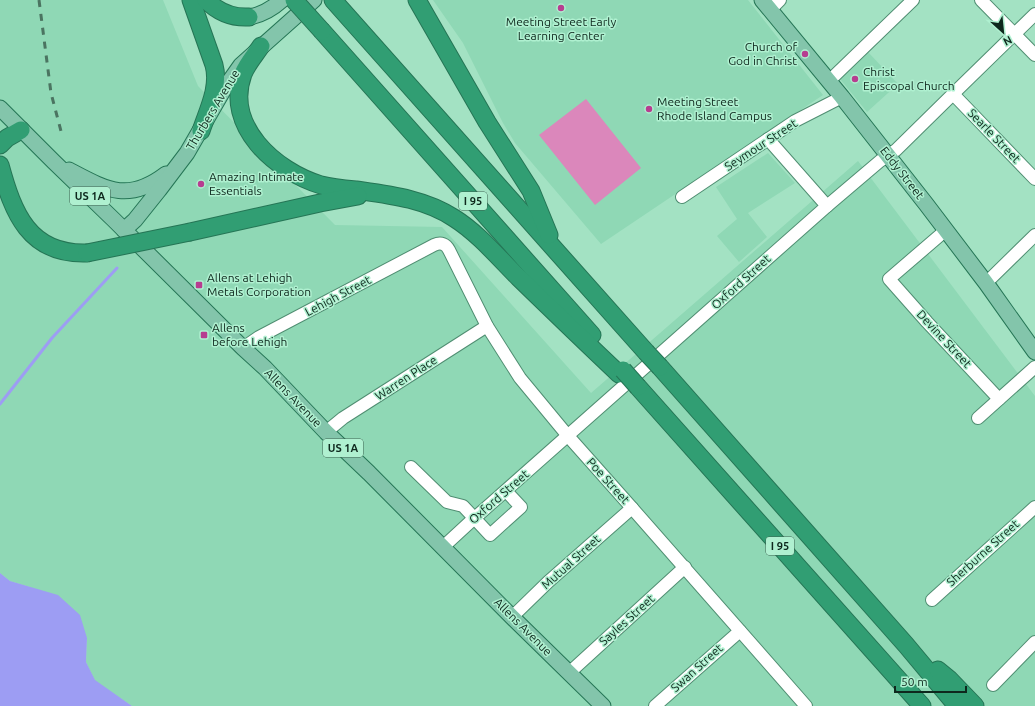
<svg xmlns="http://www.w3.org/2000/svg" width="1035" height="706" font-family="Ubuntu,sans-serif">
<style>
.built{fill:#8fd8b5}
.green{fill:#db87bb}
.water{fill:#9d9df3}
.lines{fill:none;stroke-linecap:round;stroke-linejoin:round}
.stream{stroke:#9d9df3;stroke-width:3}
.minor-casing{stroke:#508e72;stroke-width:14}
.major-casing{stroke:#257555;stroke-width:17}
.highway-casing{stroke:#257555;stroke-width:19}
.minor{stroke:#fff;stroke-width:12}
.major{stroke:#83c5ab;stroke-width:15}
.highway{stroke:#319e73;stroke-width:17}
.rail{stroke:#4b7461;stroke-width:3;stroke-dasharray:7 7;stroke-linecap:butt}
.highway-bridge-casing{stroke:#257555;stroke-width:19;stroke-linecap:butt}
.highway-bridge{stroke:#319e73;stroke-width:17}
.poi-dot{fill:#b73d90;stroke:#aff0d0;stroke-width:1.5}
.labels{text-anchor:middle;stroke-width:3;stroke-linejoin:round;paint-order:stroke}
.shield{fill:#aff0d0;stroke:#3e6453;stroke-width:1}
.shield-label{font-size:11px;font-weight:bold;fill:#0e281d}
.poi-label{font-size:12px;fill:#0e281d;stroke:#aff0d0;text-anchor:start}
.street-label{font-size:12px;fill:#0e281d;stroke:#aff0d0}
</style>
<rect width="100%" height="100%" fill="#a3e2c3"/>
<g class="built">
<polygon points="0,0 163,0 198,86 335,225 442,227 591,393 858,161 1035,396 1035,706 132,706 95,681 86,662 87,638 30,587 10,581 0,573"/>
<polygon points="433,0 748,0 823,95 601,244 515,143 503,123 463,43"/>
<polygon points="868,52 898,84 867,112 840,79"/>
<polygon points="768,153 795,183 748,213 767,237 739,262 717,236 737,219 716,187"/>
</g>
<polygon class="green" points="586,99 641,168 595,205 539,135"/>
<polygon class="water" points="0,573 10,581 58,595 80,615 87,638 86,662 95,680 132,706 0,706"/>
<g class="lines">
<polyline class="stream" points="0,404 52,338 117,268"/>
<g class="minor-casing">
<g id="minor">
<polyline points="981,0 1035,55"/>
<polyline points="770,10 780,0"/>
<polyline points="829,81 913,0"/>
<polyline points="953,94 1035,179"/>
<polyline points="768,139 827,206"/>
<polyline points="682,197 795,121 842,97"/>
<polyline points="946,230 889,279 927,322 999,399"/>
<polyline points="986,283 1035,235"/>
<path d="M243,348L259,337L434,245C441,242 446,244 449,250L487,326L520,378L568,436L632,508L806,706"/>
<polyline points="978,418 1035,367"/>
<polyline points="326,432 343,418 487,326"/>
<polyline points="411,467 447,502 463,506 490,535 521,507 506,491"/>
<polyline points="443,547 469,523 827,206 880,161 896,150 953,94 1035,14"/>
<polyline points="932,600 1035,507"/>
<polyline points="512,617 548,582 632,508"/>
<polyline points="569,673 685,567"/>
<polyline points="993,685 1035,642"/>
<polyline points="655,706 740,631"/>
</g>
</g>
<g class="major-casing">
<g id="major">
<polyline points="762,0 842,97 926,204 986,283 1035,352"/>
<path d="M249,17C262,15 272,9 282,0"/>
<polyline points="0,108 54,162 114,220 243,348 265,368 326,432 369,473 512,617 603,706"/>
<path d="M69,170C107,190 128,203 166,174"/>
<polyline points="124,230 135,220 159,190 187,153 224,89 241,65 314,0"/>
</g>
</g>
<g class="highway-casing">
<g id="highway">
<path d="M191,0L214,65C220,87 208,110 201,131"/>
<path d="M206,0C218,12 232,18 249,17"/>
<polyline points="333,0 646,352"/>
<polyline points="417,0 487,122 531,191 549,235"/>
<polyline points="322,31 592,335"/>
<path d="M261,46C255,55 247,64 243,74C224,126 275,171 321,185C332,188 344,189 356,190C391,195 425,199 454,218C478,233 499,258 519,278C552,310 585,342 619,374"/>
<polyline points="0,145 7,138 21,130"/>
<path d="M0,165C13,213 29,255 87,253"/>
<polyline points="190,232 320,203 358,196"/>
<polyline points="660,367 906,645 957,706"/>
<polyline points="638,387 922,706"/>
<polyline points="938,670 949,679 975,706"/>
</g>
</g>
<use href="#minor" class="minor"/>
<use href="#major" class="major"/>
<use href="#highway" class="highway"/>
<polyline class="rail" points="39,0 51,93 62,135"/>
<g class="highway-bridge-casing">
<g id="highway-bridge">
<polyline points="294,0 322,31"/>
<polyline points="87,253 190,232"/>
<polyline points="646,352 660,367"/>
<polyline points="623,370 638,387"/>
</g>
</g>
<use href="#highway-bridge" class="highway-bridge"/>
</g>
<g class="poi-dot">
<circle cx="561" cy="8" r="4"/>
<circle cx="805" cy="54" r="4"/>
<circle cx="855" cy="79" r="4"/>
<circle cx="649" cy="109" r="4"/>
<circle cx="201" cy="184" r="4"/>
<rect x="195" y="281" width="8" height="8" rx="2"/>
<rect x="200" y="331" width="8" height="8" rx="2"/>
</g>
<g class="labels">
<g class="shield">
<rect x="70" y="187" width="40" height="18" rx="3"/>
<rect x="459" y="192" width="28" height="18" rx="3"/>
<rect x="323" y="439" width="40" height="18" rx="3"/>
<rect x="766" y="537" width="28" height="18" rx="3"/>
</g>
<g class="shield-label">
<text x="90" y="200">US 1A</text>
<text x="473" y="205">I 95</text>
<text x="343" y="452">US 1A</text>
<text x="780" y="550">I 95</text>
</g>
<g class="poi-label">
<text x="561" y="26" text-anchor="middle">Meeting Street Early<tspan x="561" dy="14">Learning Center</tspan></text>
<text x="797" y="51" text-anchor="end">Church of<tspan x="797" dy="14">God in Christ</tspan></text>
<text x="863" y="76">Christ<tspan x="863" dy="14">Episcopal Church</tspan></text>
<text x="657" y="106">Meeting Street<tspan x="657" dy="14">Rhode Island Campus</tspan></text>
<text x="209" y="181">Amazing Intimate<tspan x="209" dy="14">Essentials</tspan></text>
<text x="207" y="282">Allens at Lehigh<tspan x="207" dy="14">Metals Corporation</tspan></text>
<text x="212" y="332">Allens<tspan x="212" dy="14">before Lehigh</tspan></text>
</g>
<g class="street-label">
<text transform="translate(213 110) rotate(-59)" y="4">Thurbers Avenue</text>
<text transform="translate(994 136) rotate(46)" y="4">Searle Street</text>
<text transform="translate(761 145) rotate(-33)" y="4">Seymour Street</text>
<text transform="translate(902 173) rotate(52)" y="4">Eddy Street</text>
<text transform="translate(741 282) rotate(-42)" y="4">Oxford Street</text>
<text transform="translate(338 296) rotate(-28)" y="4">Lehigh Street</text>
<text transform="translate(944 339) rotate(47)" y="4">Devine Street</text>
<text transform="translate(406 378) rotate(-33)" y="4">Warren Place</text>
<text transform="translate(293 398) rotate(46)" y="4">Allens Avenue</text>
<text transform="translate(608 481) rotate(48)" y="4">Poe Street</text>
<text transform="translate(499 497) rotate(-41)" y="4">Oxford Street</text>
<text transform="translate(983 553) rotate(-42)" y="4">Sherburne Street</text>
<text transform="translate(571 562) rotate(-42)" y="4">Mutual Street</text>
<text transform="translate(627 620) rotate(-42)" y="4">Sayles Street</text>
<text transform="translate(523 627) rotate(45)" y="4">Allens Avenue</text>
<text transform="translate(697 668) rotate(-42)" y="4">Swan Street</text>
</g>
</g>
<g transform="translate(1003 32) rotate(153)" stroke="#aff0d0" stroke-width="3" paint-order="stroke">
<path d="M0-3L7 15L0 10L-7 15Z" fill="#0e281d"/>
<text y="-6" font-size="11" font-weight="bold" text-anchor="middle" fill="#0e281d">N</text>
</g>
<path d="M895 686v6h71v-6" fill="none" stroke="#0e281d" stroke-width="2"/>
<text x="901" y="686" font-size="12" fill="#0e281d" stroke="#aff0d0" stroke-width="3" paint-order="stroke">50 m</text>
</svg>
